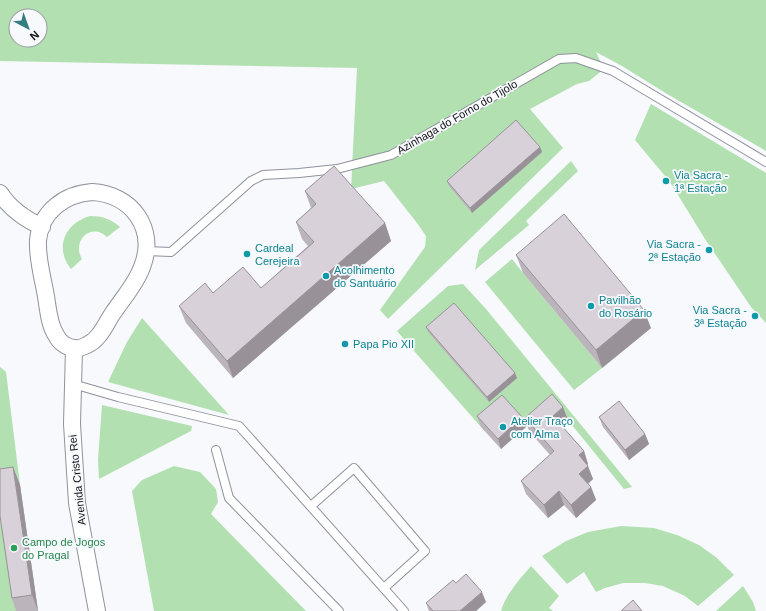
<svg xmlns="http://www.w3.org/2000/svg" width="766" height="611" font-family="Arial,sans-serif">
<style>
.green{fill:#b2e0b1;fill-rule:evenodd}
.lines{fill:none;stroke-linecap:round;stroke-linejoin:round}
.service-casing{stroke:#8e929c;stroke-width:10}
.minor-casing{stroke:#8e929c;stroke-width:18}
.service{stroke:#fff;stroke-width:8}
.minor{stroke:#fff;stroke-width:16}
.wall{fill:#bbb4bb}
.shaded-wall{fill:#989298}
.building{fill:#d9d1d9;stroke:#989298}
.culture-dot{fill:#0f9aa8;stroke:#f7f9fd;stroke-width:1.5}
.leisure-dot{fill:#2e9e5b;stroke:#f7f9fd;stroke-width:1.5}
.labels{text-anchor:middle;stroke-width:3.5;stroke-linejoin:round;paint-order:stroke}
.street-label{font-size:11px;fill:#131418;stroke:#f7f9fd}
.culture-label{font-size:11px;fill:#0d838f;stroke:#f7f9fd;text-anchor:start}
.leisure-label{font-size:11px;fill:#27864d;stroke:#f7f9fd;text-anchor:start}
</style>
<rect width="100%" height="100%" fill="#f7f9fd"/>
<g class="green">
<path d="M0,0H766V151L667,94L622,66L596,52L604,69L589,81L577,84L530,109L563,148L388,319L380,310L425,247L426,236L417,223L384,181L351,189L357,68L0,61ZM16,16H40V40H16Z"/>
<polygon points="651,104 766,173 766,323 751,307 705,239 670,182 635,140"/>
<polygon points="571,161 578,171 526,221 529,225 475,270 479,250"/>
<path d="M90,216C102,216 111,219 120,227L107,237C92,222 71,240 82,259L71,269C54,248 65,223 90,216Z"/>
<polygon points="512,259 523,273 602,368 574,390 485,282"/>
<polygon points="463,284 486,309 632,487 624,489 554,403 526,427 505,405 481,427 422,360 397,331 448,286"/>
<polygon points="142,318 229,415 108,382 127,342"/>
<polygon points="0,367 6,372 20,485 38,611 0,611"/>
<polygon points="102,405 192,426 191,431 99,479 98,460"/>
<polygon points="174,466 200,472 216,489 218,502 211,514 306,611 154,611 132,491 142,480"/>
<polygon points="621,526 654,528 677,535 699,545 717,558 734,575 698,606 685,596 663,586 645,583 623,583 605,588 596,592 584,572 567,584 542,556 566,541 588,532"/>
<path d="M531,566L559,596L549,608L553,611H501C506,594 519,580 531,566Z"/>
<polygon points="743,586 753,602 756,611 716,611"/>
</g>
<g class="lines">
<g class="service-casing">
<g id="service">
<polyline points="146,251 171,252 251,181 263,175 299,173 337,169 391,155 559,59 576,58 613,71 766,162"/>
<polyline points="73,384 118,397 239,426 404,611"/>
<polyline points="216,450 229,498 339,611"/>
<polyline points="311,506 354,468 425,551 384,588"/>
</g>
</g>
<g class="minor-casing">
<g id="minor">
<path d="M92,192C132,194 157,229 142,267C136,284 123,298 113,313C105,325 100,339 87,345C83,347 79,349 75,348C67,348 59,342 56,335C48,323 48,305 45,291C42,275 37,257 38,240C41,211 65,194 92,192Z"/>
<path d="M0,193C10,209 25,219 42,227"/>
<polyline points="74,349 72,424 77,503 97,611"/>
</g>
</g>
<use href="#service" class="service"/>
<use href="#minor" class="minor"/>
</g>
<g class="wall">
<polygon points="540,147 542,152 472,213 449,186 447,181"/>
<polygon points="305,191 385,223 391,241 233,378 186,323 179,306 213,293 261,288 308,246 302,239 296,222 311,208"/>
<polygon points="516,255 651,328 602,368 523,273"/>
<polygon points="426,327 515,373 517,378 489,402 428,332"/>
<polygon points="477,416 526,427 501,449 481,427"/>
<polygon points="599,417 645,434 649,444 629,460 603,427"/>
<polygon points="525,418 568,420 562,426 584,451 588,464 587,465 593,479 588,484 591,487 596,500 576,518 564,505 548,518 526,494 521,481 550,455 529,431"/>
<polygon points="13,467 20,485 38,611 16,611 12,598"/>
<polygon points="456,583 486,602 476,611 429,611 426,603"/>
</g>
<g class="shaded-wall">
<polygon points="540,147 542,152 472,213 470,208"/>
<polygon points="385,223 391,241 233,378 227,361"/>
<polygon points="644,310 651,328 602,368 596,350"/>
<polygon points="515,373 517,378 489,402 487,397"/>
<polygon points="563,407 568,420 558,429 553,416"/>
<polygon points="522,417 526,427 501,449 498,439"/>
<polygon points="645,434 649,444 629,460 625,450"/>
<polygon points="584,451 588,464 583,468 579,455"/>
<polygon points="588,466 593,479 584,487 579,474"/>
<polygon points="13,467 20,485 38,611 32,595"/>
<polygon points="591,487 596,500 576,518 571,505"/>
<polygon points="559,491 564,505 548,518 544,505"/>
<polygon points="482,592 486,602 476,611 460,611"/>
</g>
<g class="building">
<polygon points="516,120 540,147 470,208 447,181"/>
<polygon points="334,166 385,223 227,361 179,306 205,283 213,293 243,267 261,288 314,242 296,222 316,204 305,191"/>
<polygon points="564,214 644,310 596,350 516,255"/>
<polygon points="454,303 515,373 487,397 426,327"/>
<polygon points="552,394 563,407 553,416 584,451 579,455 588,466 579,474 591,487 571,505 559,491 544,505 521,481 554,451 525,418"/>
<polygon points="502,395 522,417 498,439 477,416"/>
<polygon points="619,401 645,434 625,450 599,417"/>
<polygon points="13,467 32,595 12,598 0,516 0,469"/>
<polygon points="466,574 482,592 460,611 433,611 426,603 453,580 456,583"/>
<polygon points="633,600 642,611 621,611"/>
</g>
<g class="culture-dot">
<circle cx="666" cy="181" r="4"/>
<circle cx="709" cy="250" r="4"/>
<circle cx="247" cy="254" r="4"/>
<circle cx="326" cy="276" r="4"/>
<circle cx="591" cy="306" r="4"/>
<circle cx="755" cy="316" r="4"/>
<circle cx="345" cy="344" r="4"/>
<circle cx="503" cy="427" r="4"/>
</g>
<circle class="leisure-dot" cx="14" cy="548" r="4"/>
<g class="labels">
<g class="street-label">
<text transform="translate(457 117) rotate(-30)" y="4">Azinhaga do Forno do Tijolo</text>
<text transform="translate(77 480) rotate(-96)" y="4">Avenida Cristo Rei</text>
</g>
<g class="culture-label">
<text x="674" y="179">Via Sacra -<tspan x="674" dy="13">1ª Estação</tspan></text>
<text x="701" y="248" text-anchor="end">Via Sacra -<tspan x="701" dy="13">2ª Estação</tspan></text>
<text x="255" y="252">Cardeal<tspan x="255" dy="13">Cerejeira</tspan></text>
<text x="334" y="274">Acolhimento<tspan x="334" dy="13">do Santuário</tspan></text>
<text x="599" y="304">Pavilhão<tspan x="599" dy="13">do Rosário</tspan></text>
<text x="747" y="314" text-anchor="end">Via Sacra -<tspan x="747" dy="13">3ª Estação</tspan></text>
<text x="353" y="348">Papa Pio XII</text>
<text x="511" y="425">Atelier Traço<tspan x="511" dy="13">com Alma</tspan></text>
</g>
<g class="leisure-label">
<text x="22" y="546">Campo de Jogos<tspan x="22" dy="13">do Pragal</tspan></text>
</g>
</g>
<g transform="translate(28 28) rotate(139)"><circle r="19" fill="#f7f9fd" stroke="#9c9da1"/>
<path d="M0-3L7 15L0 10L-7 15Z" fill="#347d80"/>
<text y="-6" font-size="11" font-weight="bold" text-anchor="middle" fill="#131418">N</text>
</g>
</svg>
